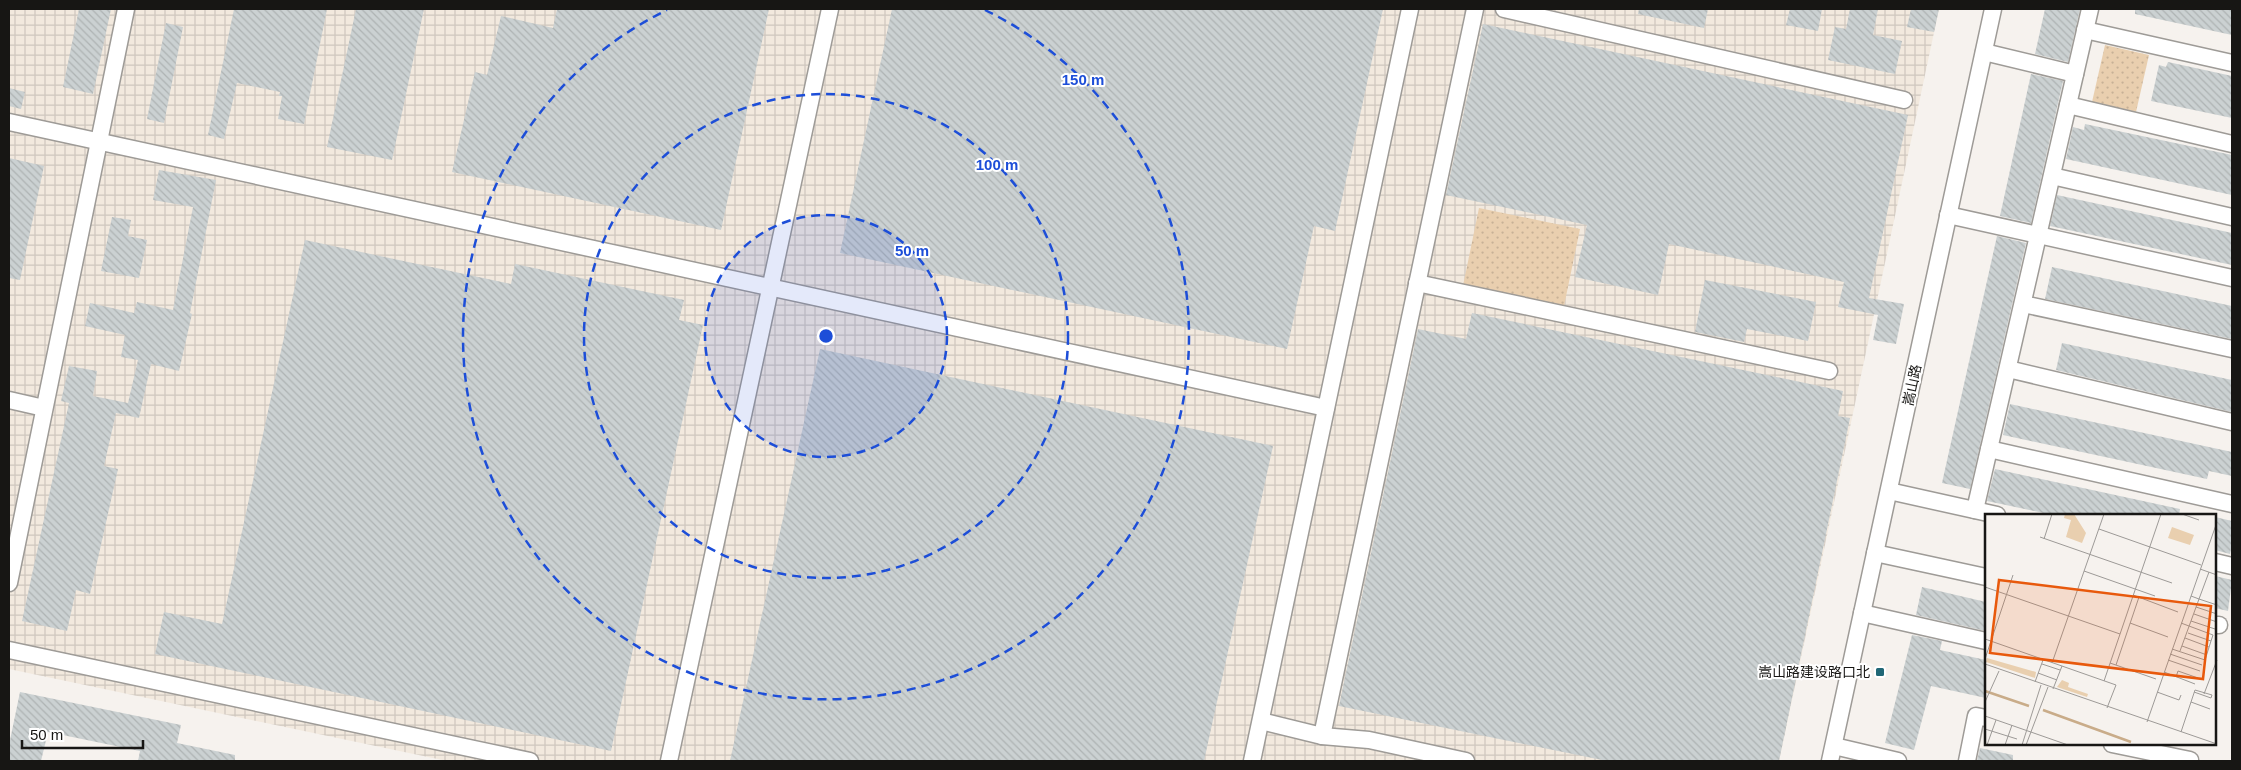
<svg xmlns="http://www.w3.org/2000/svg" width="2241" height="770" font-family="Helvetica,'Noto Sans SC',sans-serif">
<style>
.industrial{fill:url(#industrial-grid)}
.grass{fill:url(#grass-dots)}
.building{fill:url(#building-back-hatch)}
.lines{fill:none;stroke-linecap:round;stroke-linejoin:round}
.minor-casing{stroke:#9e9b97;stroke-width:19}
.minor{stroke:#fff;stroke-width:16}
.ring{fill:none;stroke:#1d4ed8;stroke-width:2.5;stroke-dasharray:9 6}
.poi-dot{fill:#206776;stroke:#fff;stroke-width:2}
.labels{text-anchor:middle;stroke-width:4;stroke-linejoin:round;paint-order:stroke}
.street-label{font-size:14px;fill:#171614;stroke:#fff}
.poi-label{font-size:14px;fill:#171614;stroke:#fff;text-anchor:end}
.inset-river{fill:none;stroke:#c9ac89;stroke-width:2.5}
.inset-road{fill:none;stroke:#9d9a97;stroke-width:1}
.view{fill:#e8590c;fill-opacity:0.15;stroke:#e8590c;stroke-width:2.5}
.inset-edge{fill:none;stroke:#171614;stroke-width:2.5}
.centre{fill:#1d4ed8;stroke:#fff;stroke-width:2.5}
.ring-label{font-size:15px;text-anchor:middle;font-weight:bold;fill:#1d4ed8;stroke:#fff;stroke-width:4;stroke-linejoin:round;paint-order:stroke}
</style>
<defs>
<pattern id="industrial-grid" width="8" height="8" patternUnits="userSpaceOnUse" patternTransform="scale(1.25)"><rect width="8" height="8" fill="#f2e9de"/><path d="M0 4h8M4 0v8" fill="none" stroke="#cfc7be"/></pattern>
<pattern id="grass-dots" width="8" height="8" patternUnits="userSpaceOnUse" patternTransform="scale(1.25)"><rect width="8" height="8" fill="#e9cfaf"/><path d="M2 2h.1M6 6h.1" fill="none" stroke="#c7b196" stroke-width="1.8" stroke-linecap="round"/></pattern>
<pattern id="building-back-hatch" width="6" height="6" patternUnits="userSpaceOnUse" patternTransform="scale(1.25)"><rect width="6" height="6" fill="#cbd1d2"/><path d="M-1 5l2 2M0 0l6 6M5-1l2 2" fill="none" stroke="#aeb3b3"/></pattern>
</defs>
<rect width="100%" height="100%" fill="#f6f2ee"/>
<polygon class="industrial" points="9,9 1939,9 1779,761 447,761 9,669"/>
<g class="grass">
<polygon points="2105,45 2149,55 2136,112 2092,102"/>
<polygon points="1479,208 1580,229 1564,306 1463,286"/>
</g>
<g class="building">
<polygon points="79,9 111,9 93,94 63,87"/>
<polygon points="234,9 327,9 304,124 278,119 282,96 279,96 280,92 237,83 224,139 208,135"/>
<polygon points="356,9 424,9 392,160 327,147"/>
<polygon points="557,9 769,9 721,230 452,172 475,72 487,75 501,16 553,28"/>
<polygon points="892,9 1383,9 1335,231 1314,226 1287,349 840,253"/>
<polygon points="1639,9 1708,9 1704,28 1638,14"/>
<polygon points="1790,9 1822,9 1818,31 1786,25"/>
<polygon points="1850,9 1878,9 1873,35 1902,41 1895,74 1828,60 1835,27 1846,29"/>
<polygon points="1911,9 1939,9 1934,32 1907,27"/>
<polygon points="2045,9 2080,9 2068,62 2035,54"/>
<polygon points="2135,9 2232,9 2232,35 2135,14"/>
<polygon points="166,23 183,27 164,123 147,119"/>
<polygon points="1483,24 1908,115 1869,298 1904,304 1896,344 1873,340 1878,315 1838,307 1844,282 1669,244 1658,295 1575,277 1587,225 1446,195"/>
<polygon points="2168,62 2232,76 2232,118 2151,101 2159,65 2166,67"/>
<polygon points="2031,74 2063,81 2031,223 2000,216"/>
<polygon points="9,88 25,92 21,109 9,106"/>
<polygon points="2085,124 2232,155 2232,195 2066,159 2073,127 2084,130"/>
<polygon points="9,158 44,166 20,280 9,278"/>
<polygon points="159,170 216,180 190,313 192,314 179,371 151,364 139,418 116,413 104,466 118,469 90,594 76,590 67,631 22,621 69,403 61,401 69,366 97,371 93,396 128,403 138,360 121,357 125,335 85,326 90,303 134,313 137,302 173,310 193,207 153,200"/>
<polygon points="2057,195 2232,233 2232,265 2050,226"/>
<polygon points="112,217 131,220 128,236 147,240 139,278 101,271"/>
<polygon points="1997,236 2026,243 1970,489 1942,483"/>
<polygon points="305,240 511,284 515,264 684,300 679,320 703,325 611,751 155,654 164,612 222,624"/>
<polygon points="2052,267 2232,306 2232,339 2045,299"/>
<polygon points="1705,280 1816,302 1808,341 1747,329 1744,342 1695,332"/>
<polygon points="1472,313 1843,391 1838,416 1850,418 1779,761 1607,761 1339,706 1418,329 1466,339"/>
<polygon points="2062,343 2232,380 2232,412 2056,370"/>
<polygon points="820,349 1273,446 1204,761 730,761"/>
<polygon points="2010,404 2232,452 2232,476 2209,471 2207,479 2003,435"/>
<polygon points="1995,469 2180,509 2179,515 2053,515 1987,501"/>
<polygon points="2215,517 2232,521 2232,543 2230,554 2215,550"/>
<polygon points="2215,576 2232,580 2228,611 2215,608"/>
<polygon points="1922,587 1986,602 1986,631 1916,615"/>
<polygon points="1912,635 1942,641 1940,650 1986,660 1986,698 1931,686 1914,750 1885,743"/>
<polygon points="20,692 181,725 177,743 235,755 235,761 138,761 140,751 48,732 41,761 9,761 9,745"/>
<polygon points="1980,748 2013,755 2013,761 1977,761"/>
</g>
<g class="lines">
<g class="minor-casing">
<g id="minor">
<polyline points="1504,9 1904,100"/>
<polyline points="2085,30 2232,63"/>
<polyline points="1984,52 2075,74"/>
<polyline points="2068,105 2232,144"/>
<polyline points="9,122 1326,408"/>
<polyline points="2052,176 2232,217"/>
<polyline points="1948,215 2232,278"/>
<polyline points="1417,283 1829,371"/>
<polyline points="2023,304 2232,349"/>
<polyline points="2008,369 2232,422"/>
<polyline points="9,400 44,408"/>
<polyline points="1989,449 2232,504"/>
<polyline points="1889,491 1997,515"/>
<polyline points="1975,510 2090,9"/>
<polyline points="1875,553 1986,577"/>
<polyline points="2215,562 2232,566"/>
<polyline points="9,583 126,9"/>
<polyline points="1862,613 1986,641"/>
<polyline points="2215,625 2219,625"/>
<polyline points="9,650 530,761"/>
<polyline points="1261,721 1322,736 1369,740 1466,761"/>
<polyline points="1322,736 1475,9"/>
<polyline points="2112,744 2190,760"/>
<polyline points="1834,746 1898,761"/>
<polyline points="669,761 830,9"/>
<polyline points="1252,761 1410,9"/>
<polyline points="1830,761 1993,9"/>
<polyline points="1967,761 1976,716 1986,718"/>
</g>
</g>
<use href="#minor" class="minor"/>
</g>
<circle cx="826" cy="336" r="121" fill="#1d4ed8" fill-opacity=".12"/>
<g class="ring">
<circle cx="826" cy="336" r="121"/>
<circle cx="826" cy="336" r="242"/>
<path d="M985 10A363 363 0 1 1 667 10"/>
</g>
<rect class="poi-dot" x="1875" y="667" width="10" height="10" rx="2.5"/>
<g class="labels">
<g class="street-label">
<text transform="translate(1912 385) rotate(-78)" y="5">嵩山路</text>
</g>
<g class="poi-label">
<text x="1870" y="677">嵩山路建设路口北</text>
</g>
</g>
<g transform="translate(1985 514)">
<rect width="231" height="231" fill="#f6f2ee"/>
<path d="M187,13L209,21L205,31L183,24ZM2,144L51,158L50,164L1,148ZM77,166L84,169L83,173L103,180L102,183L72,173Z" fill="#e9cfaf"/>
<path d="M80,0H89L101,19L97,29L81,23L86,6L79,4Z" fill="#e9cfaf"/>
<path class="inset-river" d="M0,177L44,192M58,196L146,228"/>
<path class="inset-road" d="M197,0L214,6M114,15L216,51M55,23L187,69M59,25L67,0M215,55L232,61M99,57L170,82M0,73L135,120M148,81L193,98M206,82L214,85L224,58M211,93L232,100M209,100L232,108M206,107L230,115M145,109L183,123M196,109L228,121L226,127L203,119M200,124L224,133M0,125L131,171L122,194M197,132L222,141M187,135L220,146L226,127M195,137L214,85L232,91M185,140L217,151M0,145L28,61M183,146L215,157M67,149L119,0M125,149L171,165M0,150L232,230M57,150L75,156M131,151L154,83M179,158L210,170M53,159L72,166M191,163L193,157L213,164M119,167L176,0M50,168L58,146M68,175L77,152M172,178L194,186L196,181M219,180L232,146M0,188L14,157M206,188L225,195M0,202L83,231M162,208L232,8M0,215L32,225M196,218L210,176L227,181L226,184L209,178M2,231L11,206M20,231L27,211M37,231L56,171M41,231L63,173"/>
<path class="view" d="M14,66L226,92L218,165L5,139Z"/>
<rect width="231" height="231" class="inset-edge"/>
</g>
<circle cx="826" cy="336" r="8" class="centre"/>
<g class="ring-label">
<text x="1083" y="85">150 m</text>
<text x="997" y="170">100 m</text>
<text x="912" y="256">50 m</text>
</g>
<rect width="2241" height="770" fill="none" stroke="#171614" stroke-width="20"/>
<path d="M22 740v8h121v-8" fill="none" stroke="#171614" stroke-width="2.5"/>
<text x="30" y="740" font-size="15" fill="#171614" stroke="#ffffff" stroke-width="4" paint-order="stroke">50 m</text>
</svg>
